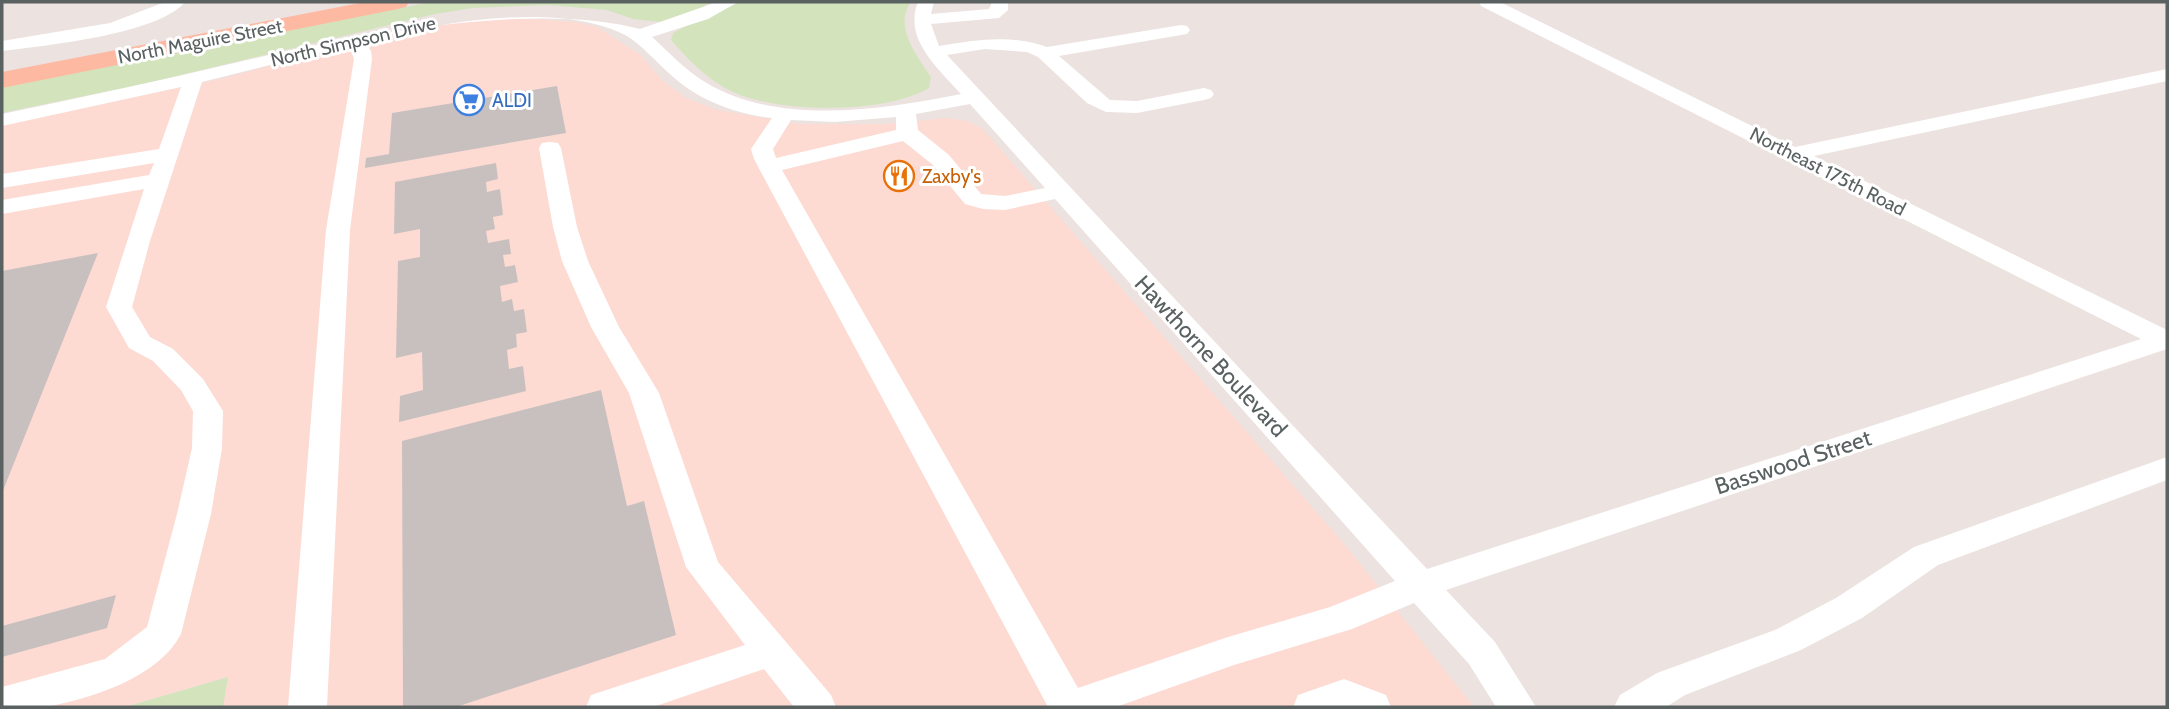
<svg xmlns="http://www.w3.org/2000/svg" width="2169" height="709" font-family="Cabin,sans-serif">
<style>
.commercial{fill:#fddbd3}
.green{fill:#d3e4bc}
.building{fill:#c8c0bf}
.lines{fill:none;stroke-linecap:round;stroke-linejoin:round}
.minor{fill:#fff;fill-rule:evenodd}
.major{fill:#feb9a3;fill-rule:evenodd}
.labels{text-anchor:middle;stroke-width:6;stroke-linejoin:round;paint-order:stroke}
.far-street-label{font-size:19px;fill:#596161;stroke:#fff}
.far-shop-label{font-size:19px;fill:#366cbe;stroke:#fff;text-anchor:start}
.far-food-label{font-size:19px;fill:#c56008;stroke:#fff;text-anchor:start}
.street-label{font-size:23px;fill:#596161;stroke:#fff}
</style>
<rect width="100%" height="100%" fill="#ece2e0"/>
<polygon class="commercial" points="520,18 575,22 597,27 642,56 662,80 686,98 718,110 799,124 886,124 947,118 967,121 982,128 1346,546 1474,707 223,707 227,677 125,707 2,707 2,125 224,78 403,31 479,20"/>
<g class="green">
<polygon points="431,2 712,2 687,15 661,22 633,19 607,10 548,5 473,8 435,14 143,84 2,113 2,87"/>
<path d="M739,2H911C893,26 917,56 931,77L929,88C885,114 778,114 731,91C706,79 689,60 671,40L673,33C694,21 717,14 739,2Z"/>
<polygon points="228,677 223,707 125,707"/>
</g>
<g class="building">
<polygon points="557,86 566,133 365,168 366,158 389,154 392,113"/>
<polygon points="496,163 498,179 486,182 487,192 500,189 503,215 493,217 495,229 486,231 488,243 509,239 511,254 503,255 505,267 515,265 518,282 500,286 502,302 512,299 514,311 524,309 527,332 516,334 517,347 507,350 509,369 523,366 526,391 399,422 400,396 423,390 422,352 396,358 398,261 420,257 420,229 394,234 395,182"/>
<polygon points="98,253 2,493 2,271"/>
<polygon points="601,390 627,506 644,501 676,635 456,707 403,707 402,441"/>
<polygon points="116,595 107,628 2,657 2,626"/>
</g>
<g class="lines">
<g class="minor">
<path d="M165,2H185C159,34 44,46 2,51V41L110,23Z"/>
<path d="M717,2H738L708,19L652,37C669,52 685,70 705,82C776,126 883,110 961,94C938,68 903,39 918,2H934L931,14L989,9L992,2H1008V10L999,18L931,24L939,46C975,40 1012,34 1047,47L1181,25L1187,26L1190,30L1187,34L1181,35L1059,56L1110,100L1137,101L1204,88L1211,90L1214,94L1211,98L1204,100L1137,113L1106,112L1087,103L1038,57L1027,52L985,49L947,55L1427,569L2141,339L1481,6L1479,2H1500L1795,147L2167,69V81L1814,156L2167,330V349L1446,590L1495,642L1536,707H1496L1469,664L1414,603L1352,629L1234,665L1116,707H1048L754,159L751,149L772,118C735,114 698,100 671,75C656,62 643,46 627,36C560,0 435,23 364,41L371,51L372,59L350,230L327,707H288L326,230L354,59L349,45L202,82L150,241L132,307L150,337L173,349L203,379L223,411L222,448L211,514L181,634C158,678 92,698 46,707C32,709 16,707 2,707V687L105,659L147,627L177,514L192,448L193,411L181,390L153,361L129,348L106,307L144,189L2,214V200L149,175L154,163L2,188V174L159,149L181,87L2,126V114C78,98 154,82 230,64C343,37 532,0 640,29ZM970,104L1045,188L1005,196L981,194L949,155L918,130L916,114ZM896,117V130L776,158L773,149L791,120L835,122ZM903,141L933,165L965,204L983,209L1005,210L1055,199L1395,581L1330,607L1228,637L1078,688L782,170Z"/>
<polygon points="550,142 558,143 561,148 577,227 588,261 619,327 659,393 718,562 831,695 836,707 794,707 764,669 653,707 586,707 591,695 745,645 686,567 629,393 591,327 562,261 553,227 539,148 542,143"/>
<polygon points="2167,457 2167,480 1938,565 1862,618 1801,650 1685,695 1666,707 1614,707 1620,695 1657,673 1775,630 1836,598 1914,547"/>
<polygon points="1344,679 1386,695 1391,707 1293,707 1298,695"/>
</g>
<polygon class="major" points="365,2 409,2 406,7 398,9 2,88 2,72"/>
</g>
<defs>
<g id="supermarket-ring" transform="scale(1.575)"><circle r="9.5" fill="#fff" stroke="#3f7fe0" stroke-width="1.5"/><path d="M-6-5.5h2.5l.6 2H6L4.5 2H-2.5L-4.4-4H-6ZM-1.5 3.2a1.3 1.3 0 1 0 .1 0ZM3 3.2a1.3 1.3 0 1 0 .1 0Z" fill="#3f7fe0"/></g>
<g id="restaurant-ring" transform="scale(1.575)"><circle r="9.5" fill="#fff" stroke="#e8710a" stroke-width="1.5"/><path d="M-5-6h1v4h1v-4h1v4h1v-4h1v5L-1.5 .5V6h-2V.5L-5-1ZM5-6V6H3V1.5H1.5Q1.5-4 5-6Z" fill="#e8710a"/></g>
</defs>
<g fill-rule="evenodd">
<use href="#supermarket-ring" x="469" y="100"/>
<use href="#restaurant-ring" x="899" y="176"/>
</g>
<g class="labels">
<g class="far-street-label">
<text transform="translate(200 41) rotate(-11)" y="7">North Maguire Street</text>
<text transform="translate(353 41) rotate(-13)" y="7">North Simpson Drive</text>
<text transform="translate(1828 171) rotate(27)" y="7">Northeast 175th Road</text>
</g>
<g class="far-shop-label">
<text x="492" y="107">ALDI</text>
</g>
<g class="far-food-label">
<text x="922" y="183">Zaxby's</text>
</g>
<g class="street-label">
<text transform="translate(1211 356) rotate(47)" y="8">Hawthorne Boulevard</text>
<text transform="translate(1793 462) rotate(-18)" y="8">Basswood Street</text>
</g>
</g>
<rect width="2169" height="709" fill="none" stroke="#596161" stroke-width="7"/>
</svg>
